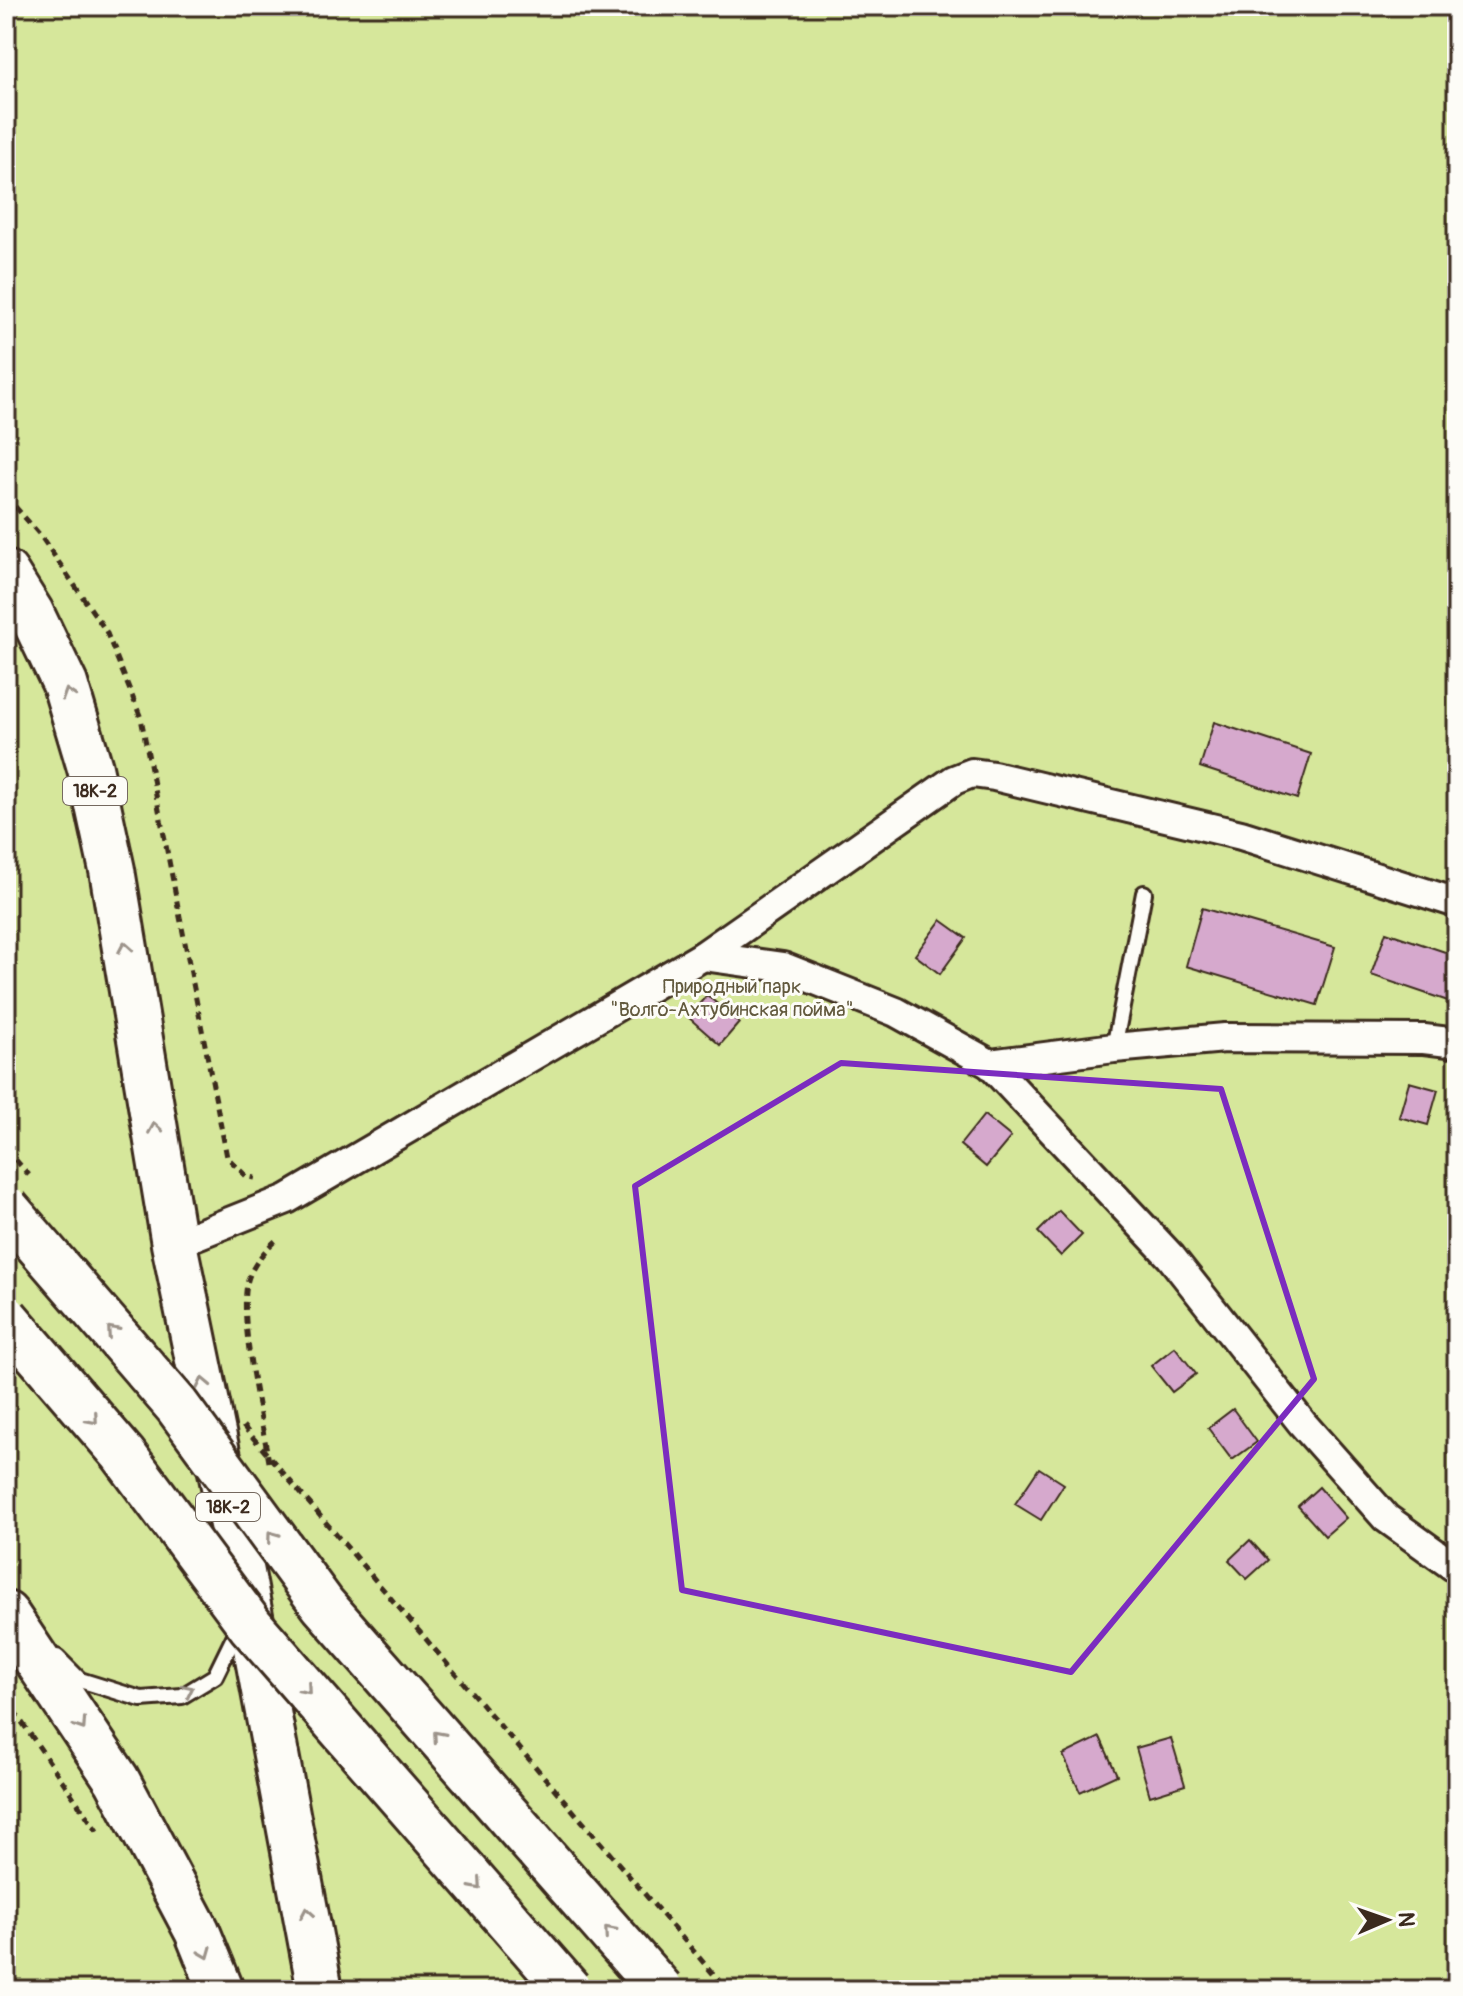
<svg xmlns="http://www.w3.org/2000/svg" width="1463" height="1996" font-family="Pangolin,sans-serif">
<style>
.green{fill:#d6e79b;stroke:#88885c;stroke-width:2}
.building{fill:#d6a9cd;stroke:#3b2a1e;stroke-width:2}
.lines{fill:none;stroke-linecap:round;stroke-linejoin:round}
.service-casing{stroke:#3b2a1e;stroke-width:20}
.minor-casing{stroke:#3b2a1e;stroke-width:34}
.primary-casing{stroke:#3b2a1e;stroke-width:50}
.path{stroke:#3b2a1e;stroke-width:5;stroke-dasharray:8 6;stroke-linecap:butt}
.service{stroke:#fdfcf7;stroke-width:14}
.minor{stroke:#fdfcf7;stroke-width:28}
.primary{stroke:#fdfcf7;stroke-width:44}
.primary-bridge-casing{stroke:#3b2a1e;stroke-width:50;stroke-linecap:butt}
.path-bridge{stroke:#3b2a1e;stroke-width:5;stroke-dasharray:8 6;stroke-linecap:butt}
.primary-bridge{stroke:#fdfcf7;stroke-width:44}
.oneway{stroke:#9c938a}
.marked{fill:none;stroke:#7b2cbf;stroke-width:6;stroke-linejoin:round}
.labels{text-anchor:middle;stroke-width:6;stroke-linejoin:round;paint-order:stroke}
.shield{fill:#fdfcf7;stroke:#75695f;stroke-width:2}
.shield-label{font-size:18px;font-weight:bold;fill:#3b2a1e}
.park-label{font-size:20px;fill:#62593d;stroke:#fdfcf7}
</style>
<rect width="100%" height="100%" fill="#f1e3ea"/>
<filter id="ink" filterUnits="userSpaceOnUse"><feTurbulence type="fractalNoise" baseFrequency=".0125" numOctaves="2"/><feDisplacementMap in="SourceGraphic" scale="16" xChannelSelector="R" yChannelSelector="G"/><feConvolveMatrix kernelMatrix="1 2 1 2 8 2 1 2 1" color-interpolation-filters="sRGB"/></filter>
<g filter="url(#ink)">
<rect class="green" x="6" y="6" width="1451" height="1984"/>
<g class="building">
<polygon points="1214,722 1311,754 1297,799 1200,767"/>
<polygon points="1202,908 1335,947 1317,1005 1186,966"/>
<polygon points="941,920 966,938 940,974 915,955"/>
<polygon points="1386,932 1457,956 1457,1004 1371,975"/>
<polygon points="707,995 739,1023 720,1045 688,1017"/>
<polygon points="1409,1082 1438,1090 1428,1125 1399,1117"/>
<polygon points="984,1115 1011,1137 986,1167 960,1145"/>
<polygon points="1059,1211 1082,1235 1061,1256 1038,1232"/>
<polygon points="1175,1347 1196,1374 1172,1392 1151,1366"/>
<polygon points="1233,1409 1257,1442 1232,1460 1208,1428"/>
<polygon points="1039,1468 1064,1484 1041,1520 1015,1504"/>
<polygon points="1319,1487 1346,1518 1325,1536 1298,1506"/>
<polygon points="1250,1540 1268,1560 1247,1579 1229,1560"/>
<polygon points="1100,1737 1117,1775 1080,1792 1063,1755"/>
<polygon points="1171,1738 1185,1785 1150,1796 1136,1748"/>
</g>
<g class="lines">
<g class="service-casing">
<g id="service">
<polyline points="1114,1048 1144,893"/>
<polyline points="57,1657 80,1680 141,1699 182,1696 215,1676 236,1633 237,1626"/>
</g>
</g>
<g class="minor-casing">
<g id="minor">
<polyline points="703,956 783,967 896,1012 990,1064 1114,1048 1225,1038 1424,1039 1457,1043"/>
<polyline points="990,1064 1171,1257 1302,1423 1386,1518 1457,1569"/>
<polyline points="174,1244 287,1199 703,956 954,780 972,773 994,776 1241,835 1457,903"/>
</g>
</g>
<g class="primary-casing">
<g id="primary">
<polyline points="6,573 31,613 65,684 90,768 112,870 174,1244 242,1573 320,1990"/>
<polyline points="6,1614 117,1780 197,1931 221,1990"/>
</g>
</g>
<g class="path">
<polyline points="6,496 40,535 106,631 141,718 227,1157 246,1176 255,1178"/>
<path d="M269,1462C262,1421 236,1312 249,1277C254,1263 268,1246 279,1238"/>
<polyline points="6,1699 97,1831"/>
<polyline points="359,1980 364,1990"/>
</g>
<use href="#service" class="service"/>
<use href="#minor" class="minor"/>
<use href="#primary" class="primary"/>
<g class="primary-bridge-casing">
<g id="primary-bridge">
<polyline points="6,1208 177,1406 323,1605 661,1990"/>
<polyline points="6,1318 123,1454 251,1626 569,1990"/>
</g>
</g>
<g class="path-bridge">
<polyline points="6,1149 29,1175"/>
<polyline points="243,1426 727,1990"/>
</g>
<use href="#primary-bridge" class="primary-bridge"/>
</g>
<defs><path id="oneway-chevron" d="M-2-3.5L2.5 0L-2 3.5" fill="none" stroke-width="1.6" stroke-linecap="round" stroke-linejoin="round" transform="scale(2)"/></defs>
<g class="oneway">
<use href="#oneway-chevron" transform="translate(68 694) rotate(-108)"/>
<use href="#oneway-chevron" transform="translate(125 947) rotate(-100)"/>
<use href="#oneway-chevron" transform="translate(155 1128) rotate(-99)"/>
<use href="#oneway-chevron" transform="translate(112 1331) rotate(-131)"/>
<use href="#oneway-chevron" transform="translate(203 1383) rotate(-102)"/>
<use href="#oneway-chevron" transform="translate(93 1419) rotate(49)"/>
<use href="#oneway-chevron" transform="translate(272 1536) rotate(-126)"/>
<use href="#oneway-chevron" transform="translate(306 1689) rotate(49)"/>
<use href="#oneway-chevron" transform="translate(188 1690) rotate(-26)"/>
<use href="#oneway-chevron" transform="translate(81 1725) rotate(56)"/>
<use href="#oneway-chevron" transform="translate(438 1736) rotate(-131)"/>
<use href="#oneway-chevron" transform="translate(477 1885) rotate(49)"/>
<use href="#oneway-chevron" transform="translate(307 1913) rotate(-100)"/>
<use href="#oneway-chevron" transform="translate(609 1931) rotate(-131)"/>
<use href="#oneway-chevron" transform="translate(206 1953) rotate(68)"/>
</g>
</g>
<path class="marked" d="M841,1063L1221,1089L1314,1379L1071,1672L682,1590L635,1186Z"/>
<g class="labels">
<g class="shield">
<rect x="63" y="777" width="64" height="28" rx="6"/>
<rect x="196" y="1493" width="64" height="28" rx="6"/>
</g>
<g class="shield-label">
<text x="95" y="797">18К-2</text>
<text x="228" y="1513">18К-2</text>
</g>
<g class="park-label">
<text x="732" y="993">Природный парк<tspan x="732" dy="23">"Волго-Ахтубинская пойма"</tspan></text>
</g>
</g>
<rect width="1463" height="1996" fill="none" stroke="#fdfcf7" stroke-width="32"/>
<rect x="16" y="16" width="1431" height="1964" fill="none" stroke="#3b2a1e" stroke-width="3" filter="url(#ink)"/>
<g transform="translate(1387 1920) rotate(88)" stroke="#fdfcf7" stroke-width="6" paint-order="stroke">
<path d="M0-6L14 30L0 20L-14 30Z" fill="#3b2a1e"/>
<text y="-12" font-size="22" font-weight="bold" text-anchor="middle" fill="#3b2a1e">N</text>
</g>
</svg>
